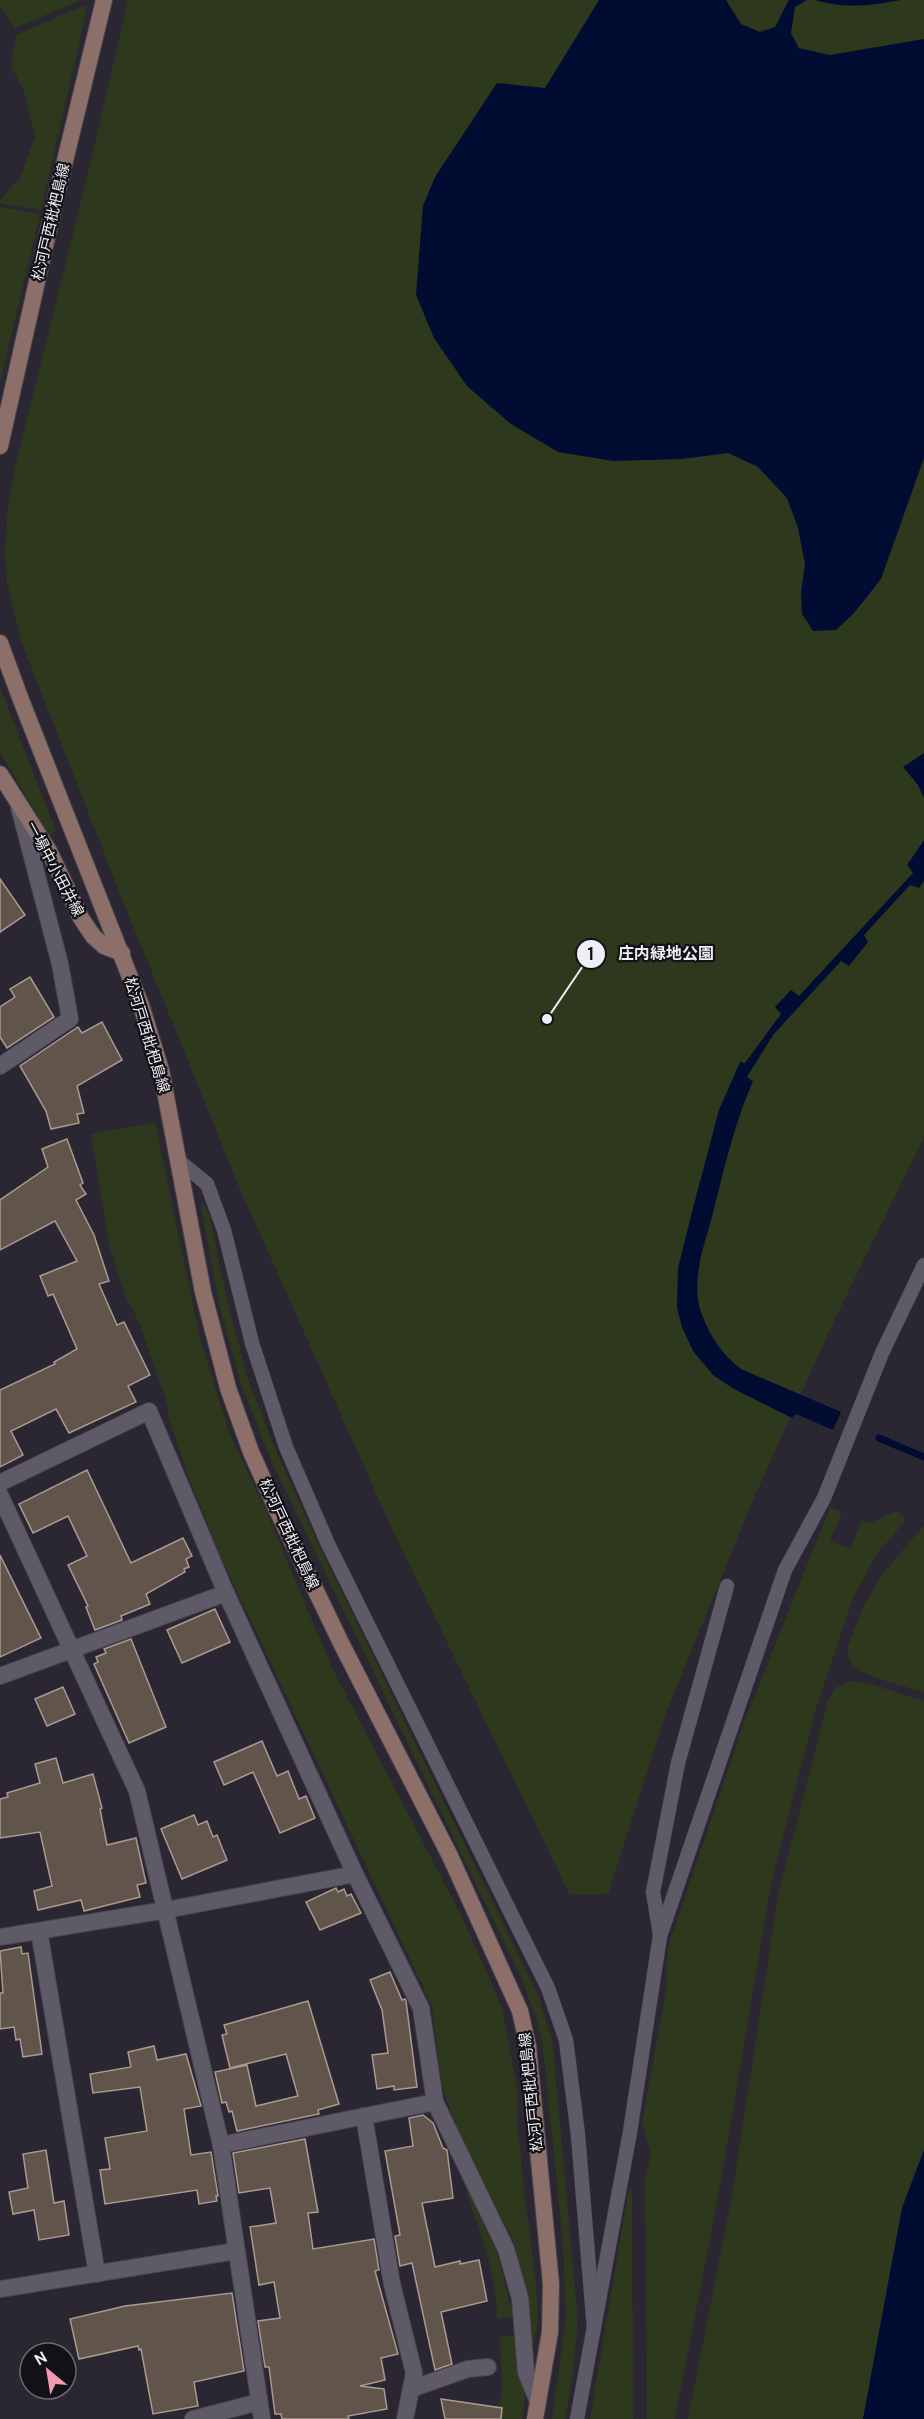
<svg xmlns="http://www.w3.org/2000/svg" width="924" height="2419" font-family="Overpass,'Noto Sans JP',sans-serif">
<style>
.green{fill:#2e381c}
.water{fill:#000c31}
.lines{fill:none;stroke-linecap:round;stroke-linejoin:round}
.stream{stroke:#000c31;stroke-width:7}
.building{fill:#61544b;stroke:#aa9b91;stroke-width:1.5}
.service-casing{stroke:#48454f;stroke-width:15}
.minor-casing{stroke:#48454f;stroke-width:18}
.secondary-casing{stroke:#48454f;stroke-width:18}
.service{stroke:#5e5a68;stroke-width:14}
.minor{stroke:#5e5a68;stroke-width:16}
.secondary{stroke:#8c6f68;stroke-width:16}
.labels{text-anchor:middle;stroke-width:4.5;stroke-linejoin:round;paint-order:stroke}
.street-label{font-size:15px;fill:#efedf5;stroke:#121116}
.leader{fill:none;stroke:#efedf5;stroke-width:2}
.callout-dot{fill:#efedf5;stroke:#121116;stroke-width:2}
.mark-label{font-size:18px;text-anchor:middle;font-weight:bold;fill:#111}
.callout-label{font-size:16px;text-anchor:middle;font-weight:bold;fill:#efedf5;stroke:#121116;stroke-width:4.5;stroke-linejoin:round;paint-order:stroke}
</style>
<rect width="100%" height="100%" fill="#2a2733"/>
<g class="green">
<polygon points="0,0 81,0 15,28 0,5"/>
<polygon points="128,0 924,0 924,1137 832,1325 753,1500 666,1713 608,1894 570,1895 393,1531 240,1189 123,901 21,641 7,582 5,551 8,507 16,463 89,169"/>
<polygon points="88,4 41,210 0,203 0,200 20,178 35,137 23,88 11,67 16,35"/>
<polygon points="0,207 40,214 0,383"/>
<polygon points="0,687 56,831 49,835 0,752"/>
<polygon points="155,1122 200,1338 229,1432 268,1515 332,1668 463,1919 502,2007 518,2093 517,2118 525,2201 536,2280 538,2322 532,2350 525,2295 515,2244 461,2137 441,2085 432,2006 220,1555 188,1476 168,1415 168,1406 139,1322 125,1295 110,1248 91,1134"/>
<polygon points="202,1201 210,1217 228,1305 249,1382 279,1458 318,1543 537,1993 552,2038 578,2319 573,2373 565,2419 552,2419 566,2319 563,2243 543,2047 539,2027 523,1981 271,1461 241,1384 220,1308 202,1212"/>
<polygon points="830,1508 842,1512 830,1541 850,1549 862,1520 869,1524 896,1511 903,1515 904,1522 877,1554 853,1598 817,1705 772,1879 718,2197 675,2419 647,2419 645,2178 651,2154 642,2123 666,1990 668,1948 742,1728"/>
<path d="M924,1525V1692C906,1686 864,1678 852,1664C848,1659 848,1652 848,1646L864,1605L882,1575Z"/>
<polygon points="850,1681 867,1683 924,1701 924,2150 902,2208 863,2419 688,2419 732,2196 778,1896 828,1700 835,1688"/>
<polygon points="629,2188 632,2190 633,2419 590,2419"/>
<path d="M469,2193L498,2255L513,2316L497,2319C496,2272 482,2237 467,2194Z"/>
<polygon points="517,2335 525,2395 522,2419 497,2419 502,2390 500,2337"/>
</g>
<g class="water">
<polygon points="599,0 726,0 741,24 760,32 775,27 789,0 807,0 795,7 791,33 799,48 830,55 924,39 924,458 881,579 854,613 836,630 813,631 802,614 801,592 805,564 798,528 787,498 758,467 728,453 682,459 613,461 558,452 511,424 467,386 434,338 416,295 423,206 435,177 497,83 545,88"/>
<path d="M815,0H900C869,6 846,9 815,0Z"/>
<polygon points="924,753 924,798 918,785 903,767"/>
<path d="M924,840V881L919,888L910,885L864,935L868,942L849,966L841,961L773,1035L747,1077L753,1081C735,1122 725,1165 714,1209C706,1241 691,1276 700,1309C707,1332 722,1355 741,1369L841,1412L833,1430L796,1414L792,1418L734,1389L713,1375L693,1351L682,1327L677,1308L678,1268L693,1208L719,1110L740,1062L745,1063L781,1014L775,1007L791,990L799,996L913,873L907,865Z"/>
<polygon points="924,2150 924,2419 863,2419 902,2208"/>
</g>
<g class="lines">
<polyline class="stream" points="879,1438 924,1457"/>
</g>
<g class="building">
<polygon points="0,879 25,915 0,932"/>
<polygon points="30,977 54,1017 7,1048 0,1037 0,1007 15,997 10,989"/>
<polygon points="102,1022 122,1060 77,1086 84,1113 77,1114 79,1123 51,1129 46,1111 20,1066 78,1027 82,1033"/>
<polygon points="67,1139 83,1183 80,1185 86,1194 76,1200 94,1235 109,1281 99,1284 117,1325 124,1322 150,1375 128,1386 136,1402 69,1433 56,1409 11,1431 23,1455 0,1467 0,1390 55,1364 54,1362 77,1349 53,1294 48,1296 40,1276 77,1261 55,1221 0,1250 0,1200 48,1167 42,1149"/>
<polygon points="87,1470 131,1563 183,1538 192,1556 186,1559 189,1567 184,1569 185,1572 146,1594 150,1604 121,1616 122,1620 95,1630 86,1607 88,1606 68,1565 87,1556 68,1516 33,1533 19,1504"/>
<polygon points="0,1555 41,1638 0,1657"/>
<polygon points="215,1609 230,1642 182,1663 167,1630"/>
<polygon points="131,1639 166,1727 129,1743 94,1664 98,1662 96,1657 106,1653 104,1649"/>
<polygon points="63,1687 75,1714 47,1726 35,1699"/>
<polygon points="262,1741 277,1776 288,1771 299,1799 306,1796 315,1818 280,1833 253,1772 224,1785 214,1762"/>
<polygon points="56,1758 63,1783 93,1774 102,1808 100,1809 107,1845 136,1838 146,1883 137,1885 140,1897 84,1911 81,1900 38,1910 34,1891 52,1886 40,1832 0,1838 0,1799 8,1797 7,1793 40,1783 35,1764"/>
<polygon points="194,1815 198,1825 207,1821 213,1837 217,1835 227,1860 182,1879 161,1829"/>
<polygon points="336,1888 338,1892 344,1889 347,1896 351,1894 361,1913 320,1930 306,1902"/>
<polygon points="21,1947 22,1954 28,1953 42,2054 23,2057 20,2039 16,2040 14,2027 0,2029 0,1993 3,1993 0,1951"/>
<polygon points="390,1972 402,2000 405,1999 406,2001 417,2087 394,2090 394,2086 377,2089 372,2055 388,2053 382,2010 370,1980"/>
<polygon points="308,2001 339,2104 318,2110 319,2114 237,2131 232,2111 229,2112 226,2102 222,2103 215,2072 247,2065 256,2106 298,2096 286,2054 230,2068 222,2035 227,2034 224,2025"/>
<polygon points="154,2046 157,2060 186,2054 201,2106 184,2109 191,2155 211,2152 218,2196 216,2196 217,2201 199,2204 197,2190 105,2204 100,2170 110,2169 105,2138 147,2131 140,2087 93,2093 90,2074 131,2067 128,2052"/>
<polygon points="423,2115 433,2123 443,2148 447,2150 453,2198 422,2203 435,2267 460,2261 460,2264 479,2260 487,2301 441,2312 452,2364 435,2370 412,2263 400,2266 395,2236 400,2235 385,2151 413,2146 409,2118"/>
<polygon points="305,2139 318,2212 308,2213 313,2249 374,2239 379,2270 375,2271 398,2354 381,2358 385,2380 360,2386 384,2389 387,2409 348,2416 349,2419 282,2419 281,2414 275,2414 269,2367 265,2367 258,2321 280,2318 274,2282 259,2285 250,2227 276,2223 270,2188 239,2193 233,2153"/>
<polygon points="46,2150 54,2203 64,2201 69,2235 39,2240 34,2210 13,2214 9,2192 28,2188 23,2154"/>
<polygon points="232,2293 244,2371 194,2382 198,2406 153,2414 141,2349 139,2350 138,2346 79,2359 70,2319 125,2306"/>
<polygon points="441,2399 502,2408 501,2419 445,2419"/>
</g>
<g class="lines">
<g class="service-casing">
<g id="service">
<polyline points="179,1161 207,1184 224,1230 252,1343 286,1447 328,1544 548,1988 566,2040 578,2135 594,2328"/>
<polyline points="660,1934 653,1892 678,1763 727,1586"/>
<polyline points="577,2419 630,2132 660,1936 785,1570 824,1498 882,1353 924,1265"/>
</g>
</g>
<g class="minor-casing">
<g id="minor">
<polyline points="0,1066 70,1019 60,964 19,807"/>
<polyline points="0,1483 149,1411 226,1593 355,1874 421,2008 435,2102 506,2249 520,2298 526,2372 537,2399"/>
<polyline points="0,1495 137,1791 221,2145 262,2419"/>
<polyline points="0,1676 226,1593"/>
<polyline points="39,1931 97,2274"/>
<polyline points="0,1937 166,1910 355,1874"/>
<polyline points="364,2116 392,2284 414,2373 405,2419"/>
<polyline points="221,2145 435,2102"/>
<polyline points="0,2289 236,2251"/>
<polyline points="411,2389 468,2369 488,2367"/>
<polyline points="193,2419 259,2402"/>
</g>
</g>
<g class="secondary-casing">
<g id="secondary">
<polyline points="0,446 54,206 104,0"/>
<polyline points="0,643 21,700 141,1005 161,1070 203,1292 228,1388 251,1452 276,1508 342,1645 450,1856 520,2011 528,2046 551,2284 550,2332 535,2419"/>
<polyline points="0,774 49,851 81,918 93,936 104,946 122,953"/>
</g>
</g>
<use href="#service" class="service"/>
<use href="#minor" class="minor"/>
<use href="#secondary" class="secondary"/>
</g>
<g class="labels">
<g class="street-label">
<text transform="translate(51 222) rotate(-77)" y="5">松河戸西枇杷島線</text>
<text transform="translate(55 869) rotate(62)" y="5">一場中小田井線</text>
<text transform="translate(147 1035) rotate(73)" y="5">松河戸西枇杷島線</text>
<text transform="translate(289 1534) rotate(65)" y="5">松河戸西枇杷島線</text>
<text transform="translate(531 2092) rotate(-96)" y="5">松河戸西枇杷島線</text>
</g>
</g>
<path class="leader" d="M547 1019L591 954"/>
<g class="callout-dot">
<circle cx="547" cy="1019" r="6"/>
<circle cx="591" cy="954" r="15"/>
</g>
<g class="mark-label">
<text x="591" y="960">1</text>
</g>
<g class="callout-label">
<text x="666" y="959">庄内緑地公園</text>
</g>
<g transform="translate(48 2371) rotate(330)"><circle r="28" fill="#121116" stroke="#6a696f" stroke-width="1.5"/>
<path d="M0-4.5L10 22L0 15L-10 22Z" fill="#f19ab1"/>
<text y="-9" font-size="16" font-weight="bold" text-anchor="middle" fill="#efedf5">N</text>
</g>
</svg>
